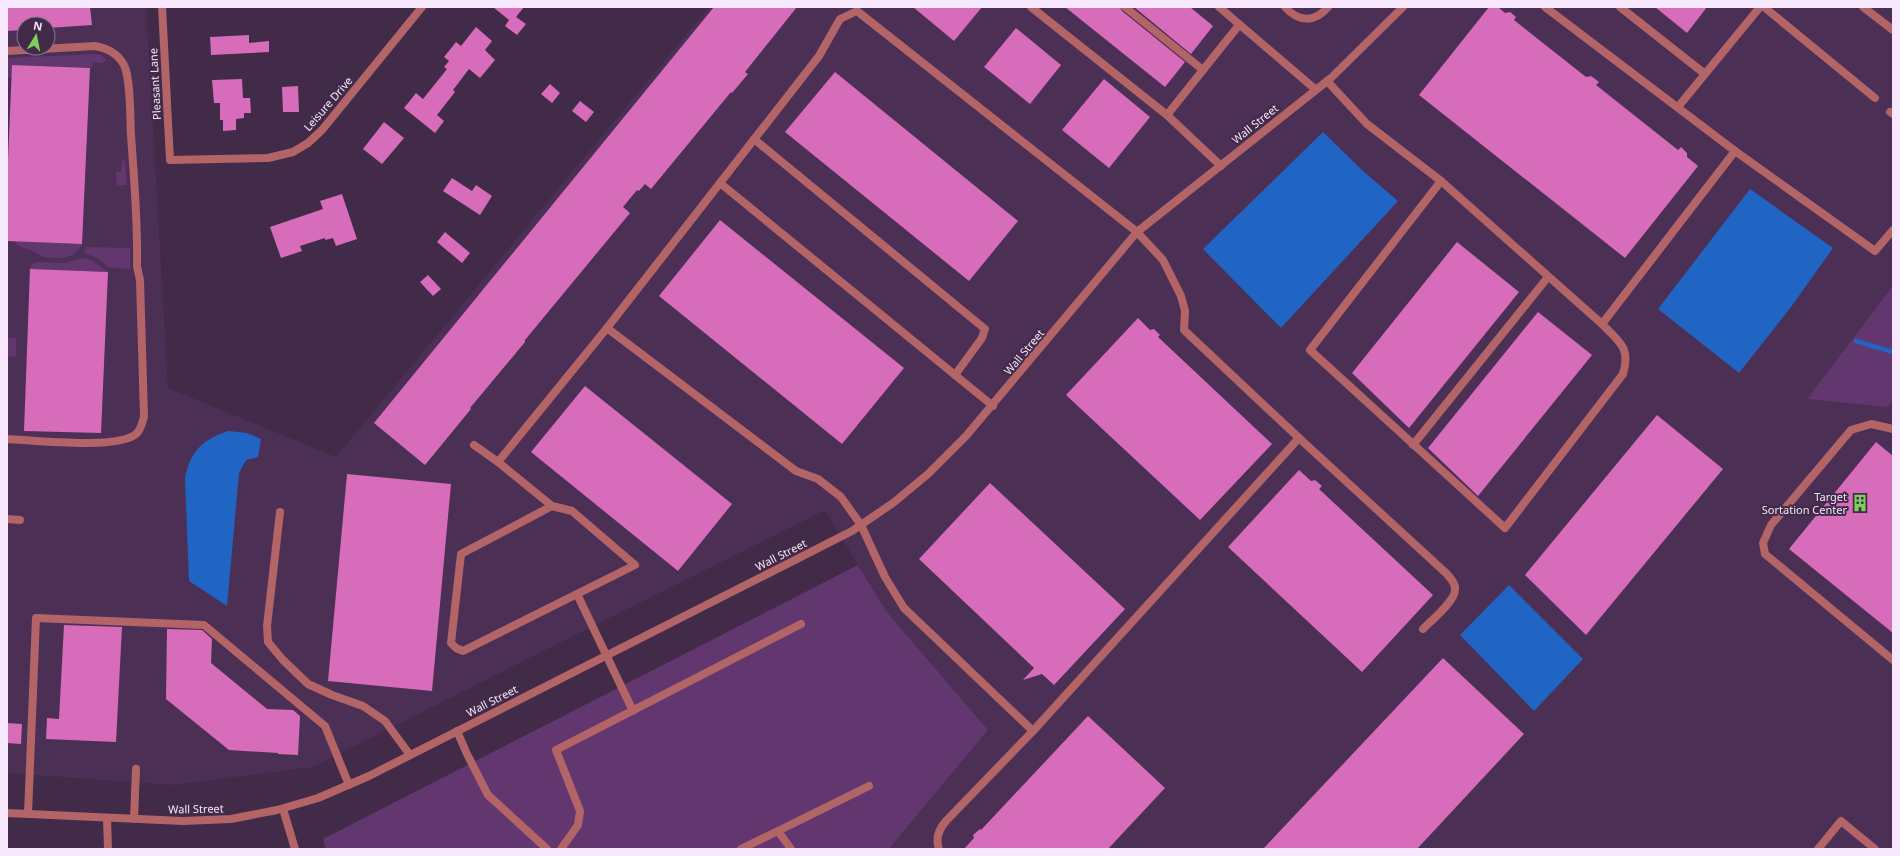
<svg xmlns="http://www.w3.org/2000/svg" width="1900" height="856" font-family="'Noto Sans',sans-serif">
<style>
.built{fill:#4c2f55;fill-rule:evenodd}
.green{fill:#62376f}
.water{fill:#2064c4}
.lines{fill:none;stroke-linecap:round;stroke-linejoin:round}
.stream{stroke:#2064c4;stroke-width:4.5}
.building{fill:#d76cbb}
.lane{stroke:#b26467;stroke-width:8}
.street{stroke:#b26467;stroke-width:8}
.labels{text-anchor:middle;stroke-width:4;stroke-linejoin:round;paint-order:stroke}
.street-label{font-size:11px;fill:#f7e7fc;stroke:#422a49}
.poi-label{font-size:11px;fill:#f7e7fc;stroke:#422a49;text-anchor:end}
</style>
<rect width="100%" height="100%" fill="#422a49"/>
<path class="built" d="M7,7H146L168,388L336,457L709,7H1893V849H889L988,730L886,611L825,510L313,767L173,785L7,773ZM24,24H48V48H24Z"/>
<g class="green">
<polygon points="96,54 101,55 106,60 102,63 93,62 92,68 12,65 12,77 7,77 7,58"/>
<polygon points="122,160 125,161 127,185 117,186 116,172 121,172"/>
<path d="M14,241L82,244C75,260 56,260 41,256C37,254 34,251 30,250C23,247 18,247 14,241Z"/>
<polygon points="86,247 130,248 130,269 108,267 97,258 84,253"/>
<polygon points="83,258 93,261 108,272 30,269 32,264 36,262 63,263"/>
<polygon points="1893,286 1893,398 1888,407 1807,399"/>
<polygon points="7,338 16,338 16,357 7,356"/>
<polygon points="858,565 886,611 988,730 889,849 326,849 323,839"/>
</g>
<g class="water">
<polygon points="1323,132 1363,171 1398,201 1281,328 1203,249"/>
<polygon points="1750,189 1833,248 1791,307 1739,373 1658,309"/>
<path d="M228,431L247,433L261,439L258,457L246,460L239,473L227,606L189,581L185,479C190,451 202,440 228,431Z"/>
<polygon points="1509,585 1583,659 1534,711 1460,635"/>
</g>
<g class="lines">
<polyline class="stream" points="1856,341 1893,352"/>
</g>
<g class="building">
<polygon points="7,7 90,7 92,25 48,28 48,24 24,24 24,30 7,31"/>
<polygon points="493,7 524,7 516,17 526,24 517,35 505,26 509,20"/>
<polygon points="714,7 797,7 745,72 748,74 732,93 731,92 651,189 645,184 639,191 637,190 623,207 630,213 525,340 525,342 470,408 471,409 425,465 374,423"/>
<polygon points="913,7 982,7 954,41"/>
<polygon points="1065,7 1120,7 1122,11 1185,62 1165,87"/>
<polygon points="1134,7 1190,7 1213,26 1191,54"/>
<polygon points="1489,7 1498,7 1505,13 1510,12 1516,17 1514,20 1586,77 1591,76 1599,82 1596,85 1678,150 1681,147 1687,153 1687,157 1698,166 1625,258 1419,95"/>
<polygon points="1655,7 1707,7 1687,33"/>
<polygon points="476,27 492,41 485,50 495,60 480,78 469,69 453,90 455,92 437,115 444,121 435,133 404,108 416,93 423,99 447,69 444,67 449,61 444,57 456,42 461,46"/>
<polygon points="1016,28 1061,65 1030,104 984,67"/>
<polygon points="249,35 249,43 269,41 269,52 211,55 210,37"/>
<polygon points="12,65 90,68 82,244 7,241 7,183"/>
<polygon points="835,72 1018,221 969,281 785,132"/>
<polygon points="242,79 243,98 250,98 251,113 244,113 244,118 236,119 236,130 223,131 223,120 220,120 220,103 214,103 212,80"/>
<polygon points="1104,79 1150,117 1109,168 1062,130"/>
<polygon points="550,84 560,93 552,103 541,94"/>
<polygon points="298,86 299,112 283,112 282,87"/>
<polygon points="580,101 594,112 586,122 572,111"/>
<polygon points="384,122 404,138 382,164 363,149"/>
<polygon points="452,178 472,191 476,185 492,196 480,215 443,191"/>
<polygon points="342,194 357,239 336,246 333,238 325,240 325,238 300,246 302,251 281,258 270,227 323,209 320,201"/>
<polygon points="720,220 904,368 842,444 659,296"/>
<polygon points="445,232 470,253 462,263 437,242"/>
<polygon points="1457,242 1519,292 1409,428 1352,373"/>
<polygon points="30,269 108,272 101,433 24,431"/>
<polygon points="428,275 441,289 433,296 420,282"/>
<polygon points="1538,312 1592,355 1478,496 1428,448"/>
<polygon points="1138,318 1150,330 1154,329 1160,335 1158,337 1272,444 1200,520 1066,395"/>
<polygon points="585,386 732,504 678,571 531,452"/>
<polygon points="1657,415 1723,469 1586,635 1525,575"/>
<polygon points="1876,442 1893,456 1893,633 1789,549"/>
<polygon points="1299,470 1311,481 1315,480 1322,486 1319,489 1433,595 1362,672 1228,547"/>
<polygon points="347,474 451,484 432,691 328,681"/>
<polygon points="990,483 1125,609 1054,685 1042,674 1023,680 1034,668 919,559"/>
<polygon points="64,625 122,627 116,742 46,739 47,718 59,719"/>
<polygon points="167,629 202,630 212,639 211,663 267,709 293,710 300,716 298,755 278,754 278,753 229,750 166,699"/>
<polygon points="1443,658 1524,734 1417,849 1263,849"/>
<polygon points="1088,716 1165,788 1108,849 964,849 974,838 973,835 980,829 981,830"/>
<polygon points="7,723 22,724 21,744 7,743"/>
</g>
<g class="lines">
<g class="lane">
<polyline points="1031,7 1167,115 1221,166"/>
<polyline points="1125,7 1203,70"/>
<polyline points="1219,7 1315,89"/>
<path d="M1285,7C1298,22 1315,23 1328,7"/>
<polyline points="1620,7 1705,74 1760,7"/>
<polyline points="1764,7 1875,98"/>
<polyline points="1863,7 1893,30"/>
<path d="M7,51L95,46C107,48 118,54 124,65C131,80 130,117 131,135C134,178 138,222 137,266L140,280L144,417C142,423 141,430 136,434C117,450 33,440 7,439"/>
<polyline points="1327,81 1367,124 1441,181 1602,324 1735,151 1545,7"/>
<polyline points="1678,107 1705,74"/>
<polyline points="1890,112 1893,114"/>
<polyline points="1167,115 1239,25"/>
<polyline points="754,139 985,329 982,338 955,375"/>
<polyline points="1735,151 1875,251 1893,230"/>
<path d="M1441,181L1310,350L1505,528L1623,374C1631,347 1619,342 1602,324"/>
<polyline points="720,183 993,406"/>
<polyline points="1893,429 1871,424 1851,430 1771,525 1763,543 1765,554 1893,660"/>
<path d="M1299,438L1447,574C1451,579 1456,584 1455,590C1455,601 1431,621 1423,629"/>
<polyline points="474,445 498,462"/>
<polyline points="1413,445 1548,277"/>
<polyline points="552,506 461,554 451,643 456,648 463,651 635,565 572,511 552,506 498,462 607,328"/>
<polyline points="280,512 267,626 268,642 283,660 308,684 332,695 363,706 385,721 410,755"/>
<polyline points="7,519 20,520"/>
<polyline points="577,594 633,711"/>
<polyline points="457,731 467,754 488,795 547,849"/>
<polyline points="283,809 295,849"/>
<polyline points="28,814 36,618 204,625 325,726 349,785"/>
<polyline points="107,818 108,849"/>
<polyline points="134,819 136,769"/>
<polyline points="778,831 869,786"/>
<polyline points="561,849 578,825 580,811 556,750 801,624"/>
<polyline points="741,849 778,831 791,849"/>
<path d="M939,849C935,838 939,829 946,821L1033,731L1299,438L1184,330L1185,311L1181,296L1163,260L1137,232L857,11L840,19L819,56L607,328L796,471L818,479L841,497L861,525L885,577L904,608L1033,731"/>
<polyline points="1818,849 1841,821 1875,849"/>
</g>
<g class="street">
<polyline points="162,7 170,160 268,158 293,152 308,143 322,130 422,7"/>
<polyline points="7,813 183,821 231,819 277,810 318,798 369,776 852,531 893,503 928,474 966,436 1137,232 1331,78 1403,7"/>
</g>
</g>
<defs>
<g id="building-bare" transform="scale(1.38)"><path d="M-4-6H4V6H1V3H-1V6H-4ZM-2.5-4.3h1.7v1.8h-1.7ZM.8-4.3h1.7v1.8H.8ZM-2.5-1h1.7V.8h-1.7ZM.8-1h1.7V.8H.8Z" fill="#79d157" stroke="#422a49" stroke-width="2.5" paint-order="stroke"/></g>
</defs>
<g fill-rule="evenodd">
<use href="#building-bare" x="1860" y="503"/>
</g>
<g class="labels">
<g class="street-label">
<text transform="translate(155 84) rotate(-93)" y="4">Pleasant Lane</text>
<text transform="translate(328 104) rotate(-49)" y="4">Leisure Drive</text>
<text transform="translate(1255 124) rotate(-39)" y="4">Wall Street</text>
<text transform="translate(1024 352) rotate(-50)" y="4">Wall Street</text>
<text transform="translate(781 555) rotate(-27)" y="4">Wall Street</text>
<text transform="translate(492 701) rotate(-27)" y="4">Wall Street</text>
<text transform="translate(196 809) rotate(-1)" y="4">Wall Street</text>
</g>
<g class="poi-label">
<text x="1847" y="501">Target<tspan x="1847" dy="13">Sortation Center</tspan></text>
</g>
</g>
<rect width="1900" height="856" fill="none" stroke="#f7e7fc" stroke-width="16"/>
<g transform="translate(36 36) rotate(10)"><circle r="19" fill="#422a49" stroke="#8a7691"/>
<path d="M0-3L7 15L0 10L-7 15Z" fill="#79d157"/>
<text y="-6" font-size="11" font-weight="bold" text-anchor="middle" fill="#f7e7fc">N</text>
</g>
</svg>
